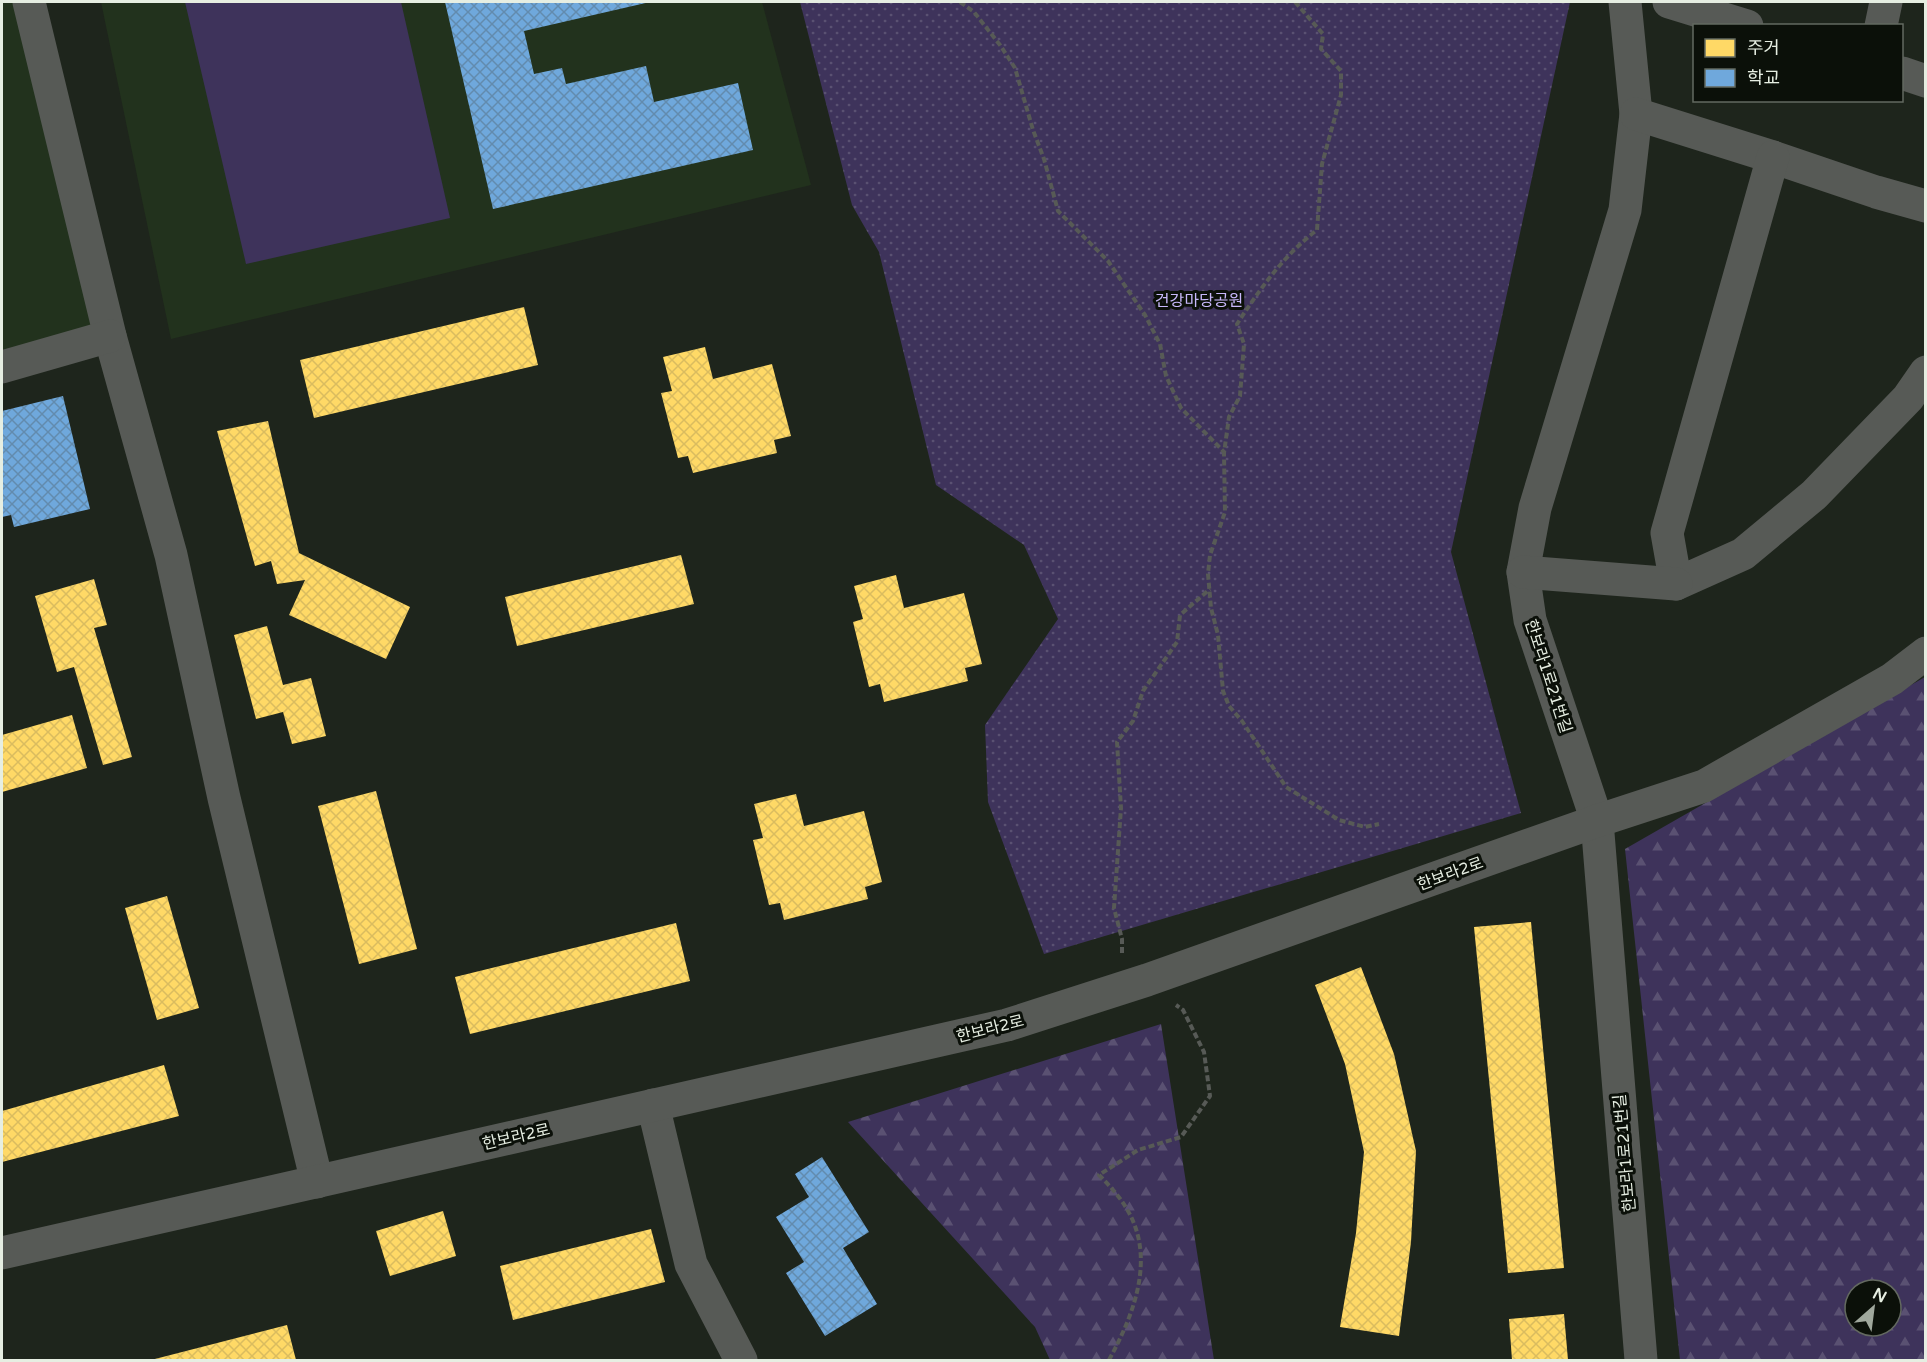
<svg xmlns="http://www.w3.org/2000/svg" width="1927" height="1362" font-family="'Varela Round','Noto Sans KR',sans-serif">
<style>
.built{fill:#22321d}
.green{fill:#3e335b}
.forest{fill:url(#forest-firs);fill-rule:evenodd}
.park{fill:url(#park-dots)}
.homes{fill:url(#homes-cross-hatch)}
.schools{fill:url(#schools-cross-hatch)}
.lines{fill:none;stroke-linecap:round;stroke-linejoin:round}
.path{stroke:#575a56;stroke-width:4;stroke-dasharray:6 3;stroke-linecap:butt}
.minor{stroke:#575a56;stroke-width:33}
.tertiary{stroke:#575a56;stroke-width:33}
.labels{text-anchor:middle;stroke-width:6;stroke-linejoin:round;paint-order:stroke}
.park-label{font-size:16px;fill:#c8b8fb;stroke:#0b1009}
.street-label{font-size:16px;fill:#e6eee2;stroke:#0b1009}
</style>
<defs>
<pattern id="forest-firs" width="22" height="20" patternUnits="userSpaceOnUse" patternTransform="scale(1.5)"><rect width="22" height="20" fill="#3e335b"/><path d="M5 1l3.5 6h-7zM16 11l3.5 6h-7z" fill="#5a5172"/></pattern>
<pattern id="park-dots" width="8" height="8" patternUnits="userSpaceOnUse" patternTransform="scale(1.5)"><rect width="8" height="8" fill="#3e335b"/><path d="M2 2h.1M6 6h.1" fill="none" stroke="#5a5172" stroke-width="1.8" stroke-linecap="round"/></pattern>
<pattern id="homes-cross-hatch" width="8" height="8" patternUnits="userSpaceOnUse" patternTransform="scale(1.5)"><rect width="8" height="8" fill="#ffd966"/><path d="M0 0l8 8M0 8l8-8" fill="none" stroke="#dabc5f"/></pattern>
<pattern id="schools-cross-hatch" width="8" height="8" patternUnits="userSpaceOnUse" patternTransform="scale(1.5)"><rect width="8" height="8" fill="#6fa8dc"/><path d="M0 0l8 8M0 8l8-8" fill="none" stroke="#628bae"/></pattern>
</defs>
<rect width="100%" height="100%" fill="#1e251c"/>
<g class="built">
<polygon points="2,2 29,2 110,336 2,367"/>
<polygon points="101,2 762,2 811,185 171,339"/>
</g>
<polygon class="green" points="185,2 401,2 450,218 246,264"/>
<g class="forest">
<path d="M1925,677V1360H1680L1625,849ZM1855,1290H1891V1326H1855Z"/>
<polygon points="1161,1024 1214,1360 1050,1360 1035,1327 848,1122"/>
</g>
<polygon class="park" points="800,2 1570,2 1451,552 1521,813 1044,954 988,802 985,725 1058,619 1024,545 936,485 879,252 852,205"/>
<g class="homes">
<polygon points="524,307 538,365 314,418 300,360"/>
<polygon points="705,347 713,379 772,364 791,436 774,440 777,453 693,473 688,456 678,458 661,393 672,391 663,357"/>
<polygon points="268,421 299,553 410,607 386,659 289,615 305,580 277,584 271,561 255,566 217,431"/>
<polygon points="681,555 694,604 517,646 505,597"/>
<polygon points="896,575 904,608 964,593 982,664 965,668 968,681 884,702 880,684 869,687 853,622 863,619 854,586"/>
<polygon points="94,579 107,625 94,628 132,757 103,765 74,667 57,672 35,596"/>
<polygon points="267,626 283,685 311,678 326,736 292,744 283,712 256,719 234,635"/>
<polygon points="72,715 87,768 2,792 2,735"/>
<polygon points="376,791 417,949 359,964 318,806"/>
<polygon points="796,794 804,826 864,811 882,882 865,887 868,899 784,920 780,903 769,905 753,840 763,838 754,804"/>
<polygon points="167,896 199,1008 157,1020 125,908"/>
<polygon points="1531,922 1564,1268 1508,1273 1474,927"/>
<polygon points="676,923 690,981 470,1034 455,977"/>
<polygon points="1361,967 1394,1054 1416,1151 1411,1242 1399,1336 1340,1327 1356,1233 1364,1152 1345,1064 1315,985"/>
<polygon points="164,1065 179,1116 2,1162 2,1111"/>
<polygon points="443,1211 456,1256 390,1276 376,1231"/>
<polygon points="651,1229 665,1282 513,1320 500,1266"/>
<polygon points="1564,1314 1568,1360 1512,1360 1509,1319"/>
<polygon points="287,1325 296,1360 151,1360"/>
</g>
<g class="schools">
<polygon points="445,2 650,2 524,31 534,74 562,68 566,84 646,66 654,102 738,83 753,150 493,209"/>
<polygon points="63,396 90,509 14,527 11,515 2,517 2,411"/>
<polygon points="822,1157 869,1232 843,1248 877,1304 825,1336 786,1273 804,1262 776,1217 809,1197 795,1174"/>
</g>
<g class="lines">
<g class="path">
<polyline points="960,2 974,12 1000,45 1015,68 1033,130 1044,159 1058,211 1108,261 1145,315 1160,344 1166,376 1181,408 1224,452"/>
<path d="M1295,2L1323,34L1321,49L1341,71V95L1322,164L1317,230C1283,256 1260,289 1237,324L1244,344L1240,396L1229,417L1224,453L1225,512L1210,555L1208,574L1211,608L1218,635L1223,691L1229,706L1242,721L1286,787L1339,820L1365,827L1379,824"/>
<polyline points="1122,953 1122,939 1114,908 1121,808 1117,742 1133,721 1143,691 1177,642 1180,615 1210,589"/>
<path d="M1109,1360C1133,1316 1156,1260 1128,1211C1121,1198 1110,1186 1099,1175L1138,1150L1181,1137L1210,1096L1204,1052L1183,1010L1176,1005"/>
</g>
<g class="minor">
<polyline points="29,2 110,336 171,555 224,798 317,1182"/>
<polyline points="1625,2 1636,114 1625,210 1535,508 1523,572 1530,620 1597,821 1641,1360"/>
<polyline points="1669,2 1747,26"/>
<polyline points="1881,26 1886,2"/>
<polyline points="1902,73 1926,81"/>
<polyline points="1636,114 1773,157 1876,192 1926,206"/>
<polyline points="1773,157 1667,533 1676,584 1743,554 1814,495 1908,398 1926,372"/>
<polyline points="2,367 110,336"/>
<polyline points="1523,572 1676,584"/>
<polyline points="653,1105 691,1264 741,1360"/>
</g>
<polyline class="tertiary" points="2,1253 1007,1025 1147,980 1597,821 1704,786 1892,679 1926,653"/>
</g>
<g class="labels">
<g class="park-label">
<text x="1199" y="306">건강마당공원</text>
</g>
<g class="street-label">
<text transform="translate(1549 676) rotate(72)" y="6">한보라1로21번길</text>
<text transform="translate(1450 873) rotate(-20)" y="6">한보라2로</text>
<text transform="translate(990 1028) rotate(-14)" y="6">한보라2로</text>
<text transform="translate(516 1136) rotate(-13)" y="6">한보라2로</text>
<text transform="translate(1624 1153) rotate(-95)" y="6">한보라1로21번길</text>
</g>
</g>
<rect width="1927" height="1362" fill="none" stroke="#e6eee2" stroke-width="6"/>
<rect x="1693" y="24" width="210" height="78" fill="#0b1009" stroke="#636960" stroke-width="1.5"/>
<rect x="1705" y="39" width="30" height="18" fill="#ffd966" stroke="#636960" stroke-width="1.5"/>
<text x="1747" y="54" font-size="18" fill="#e6eee2">주거</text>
<rect x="1705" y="69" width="30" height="18" fill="#6fa8dc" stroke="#636960" stroke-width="1.5"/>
<text x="1747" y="84" font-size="18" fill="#e6eee2">학교</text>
<g transform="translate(1873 1308) rotate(28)"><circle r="28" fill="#0b1009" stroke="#636960" stroke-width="1.5"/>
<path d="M0-4.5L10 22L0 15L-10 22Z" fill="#a0a89d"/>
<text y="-9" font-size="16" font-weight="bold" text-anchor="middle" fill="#e6eee2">N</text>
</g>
</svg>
